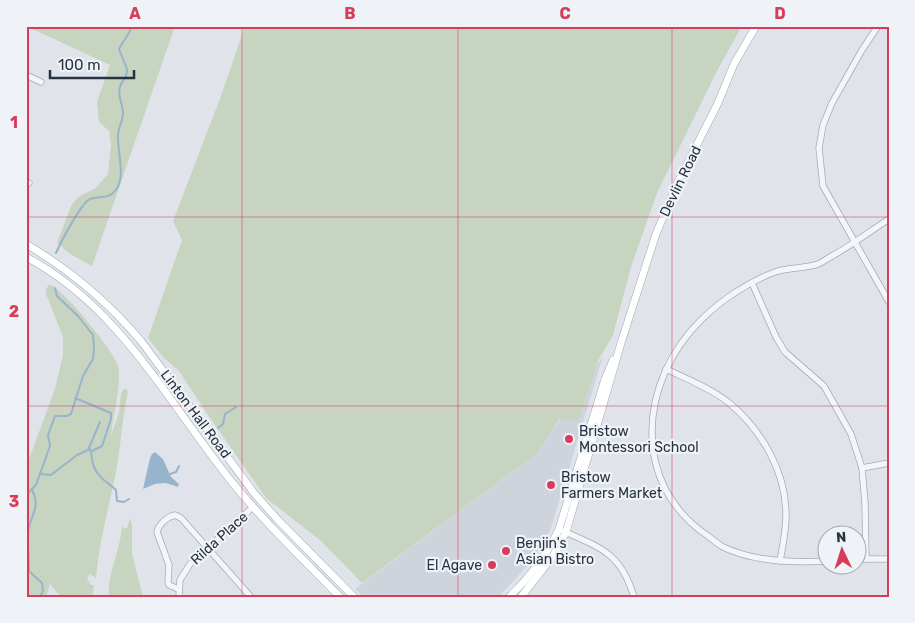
<svg xmlns="http://www.w3.org/2000/svg" width="915" height="623" font-family="Rubik,sans-serif">
<style>
.built{fill:#ced3dc}
.green{fill:#c6d4c0}
.water{fill:#98b4cc}
.lines{fill:none;stroke-linecap:round;stroke-linejoin:round}
.stream{stroke:#98b4cc;stroke-width:2}
.minor-casing{stroke:#a5abb4;stroke-width:7}
.major-casing{stroke:#9ea9b6;stroke-width:8}
.minor{stroke:#f3f5f8;stroke-width:5.5}
.major{stroke:#fff;stroke-width:7}
.grid{fill:none;stroke:#d73c5b;stroke-width:1;stroke-opacity:0.55}
.poi-dot{fill:#d73c5b;stroke:#eff3f7;stroke-width:2}
.labels{text-anchor:middle;stroke-width:4.5;stroke-linejoin:round;paint-order:stroke}
.street-label{font-size:14px;fill:#273242;stroke:#eff3f7}
.poi-label{font-size:14px;fill:#273242;stroke:#eff3f7;text-anchor:start}
.neatline{fill:none;stroke:#d73c5b;stroke-width:2}
.grid-label{font-size:16px;text-anchor:middle;font-weight:bold;fill:#d73c5b}
</style>
<rect width="100%" height="100%" fill="#e0e4ea"/>
<polygon class="built" points="603,356 550,531 529,564 504,591 497,597 364,597 355,589 536,454"/>
<g class="green">
<polygon points="26,26 175,26 92,266 70,254 57,243 71,206 78,197 96,188 108,174 111,144 109,131 99,122 97,102 110,65"/>
<polygon points="245,26 742,26 718,69 657,193 631,267 613,335 598,361 578,422 560,418 536,454 362,583 321,541 266,498 208,415 179,371 163,357 148,338 182,240 173,221 221,96"/>
<path d="M49,285C61,285 115,353 118,366C122,385 113,415 111,435L119,413L121,393L124,389H126L128,392C122,418 121,445 116,472C109,507 99,542 96,578L90,574L87,578L91,585H94L92,597H61L50,584L46,597H26V467L55,389L63,355V337L46,294V289Z"/>
<path d="M130,518L132,526V553L143,597H109C107,573 121,550 122,525L123,528H127Z"/>
</g>
<polygon class="water" points="155,452 163,459 171,477 179,484 178,487 166,483 155,484 143,489 150,458 152,454"/>
<g class="lines">
<g class="stream">
<path d="M56,253C61,242 81,203 90,199C99,196 109,199 115,191C126,179 118,153 118,139C117,128 123,122 123,113C123,104 117,96 120,87C121,81 128,77 127,70C126,65 121,55 119,49C123,41 129,35 132,26"/>
<polyline points="75,398 111,413 111,419 102,446 92,451"/>
<polyline points="218,428 223,424 225,414 236,407"/>
<path d="M89,448C93,454 91,461 94,467C99,479 108,482 116,490L117,501L124,502L129,499"/>
<polyline points="40,474 51,475 77,455 88,450 100,422"/>
<polyline points="170,474 176,472 179,466"/>
<path d="M32,490C41,507 31,515 28,531C27,542 29,560 29,571L42,583L43,591L40,597"/>
<polyline points="26,495 36,485 50,446 48,435 55,416 67,416 71,414 83,376 93,359 94,348 93,335 78,316 57,296 55,288"/>
</g>
<g class="minor-casing">
<g id="minor">
<polyline points="878,26 862,50 832,103 823,125 819,148 823,186 889,302"/>
<polyline points="26,75 41,82"/>
<polyline points="26,182 29,183"/>
<polyline points="752,283 776,337 785,352 824,386 851,434 862,468 865,503 866,559"/>
<path d="M666,369C687,379 710,388 728,402C761,429 786,471 786,515C786,530 783,545 780,561"/>
<polyline points="862,468 889,463"/>
<path d="M563,531C601,548 621,553 634,597"/>
<polyline points="858,559 889,559"/>
<path d="M828,561C794,563 754,562 723,547C718,544 713,540 708,536C630,484 639,381 701,320C721,300 751,280 778,271C790,268 803,268 815,265C821,264 826,259 832,256C852,245 869,232 889,219"/>
<path d="M178,589L169,585L168,582L169,565L157,532C159,524 167,517 175,515L181,518L251,597"/>
<polyline points="179,597 180,580 190,564 253,507"/>
</g>
</g>
<g class="major-casing">
<g id="major">
<path d="M26,244C70,270 108,302 141,341L254,493L277,519L354,597"/>
<path d="M26,257C119,306 168,402 231,481C265,523 303,559 340,597"/>
<path d="M509,597C530,577 547,555 559,529L605,379L613,360"/>
<polyline points="521,597 553,556 566,532 621,343 656,234 677,184 718,103 734,64 756,26"/>
</g>
</g>
<use href="#minor" class="minor"/>
<use href="#major" class="major"/>
</g>
<path class="grid" d="M242,26V597M458,26V597M672,26V597M26,217H889M26,406H889"/>
<g class="poi-dot">
<circle cx="569" cy="439" r="5"/>
<circle cx="551" cy="485" r="5"/>
<circle cx="506" cy="551" r="5"/>
<circle cx="492" cy="565" r="5"/>
</g>
<g class="labels">
<g class="street-label">
<text transform="translate(680 181) rotate(-64)" y="5">Devlin Road</text>
<text transform="translate(196 414) rotate(53)" y="5">Linton Hall Road</text>
<text transform="translate(219 538) rotate(-42)" y="5">Rilda Place</text>
</g>
<g class="poi-label">
<text x="579" y="436">Bristow<tspan x="579" dy="16">Montessori School</tspan></text>
<text x="561" y="482">Bristow<tspan x="561" dy="16">Farmers Market</tspan></text>
<text x="516" y="548">Benjin's<tspan x="516" dy="16">Asian Bistro</tspan></text>
<text x="482" y="570" text-anchor="end">El Agave</text>
</g>
</g>
<rect width="915" height="623" fill="none" stroke="#eff3f7" stroke-width="55"/>
<g transform="translate(842 550) rotate(356)"><circle r="24" fill="#eff3f7" stroke="#9fa6af"/>
<path d="M0-4L9 19L0 12L-9 19Z" fill="#d73c5b"/>
<text y="-8" font-size="14" font-weight="bold" text-anchor="middle" fill="#273242">N</text>
</g>
<path d="M50 70v8h84v-8" fill="none" stroke="#273242" stroke-width="2.5"/>
<text x="58" y="70" font-size="15" fill="#273242" stroke="#eff3f7" stroke-width="4" paint-order="stroke">100 m</text>
<rect x="28" y="28" width="860" height="568" class="neatline"/>
<g class="grid-label">
<text x="135" y="19">A</text>
<text x="350" y="19">B</text>
<text x="565" y="19">C</text>
<text x="780" y="19">D</text>
<text x="14" y="128">1</text>
<text x="14" y="317">2</text>
<text x="14" y="507">3</text>
</g>
</svg>
